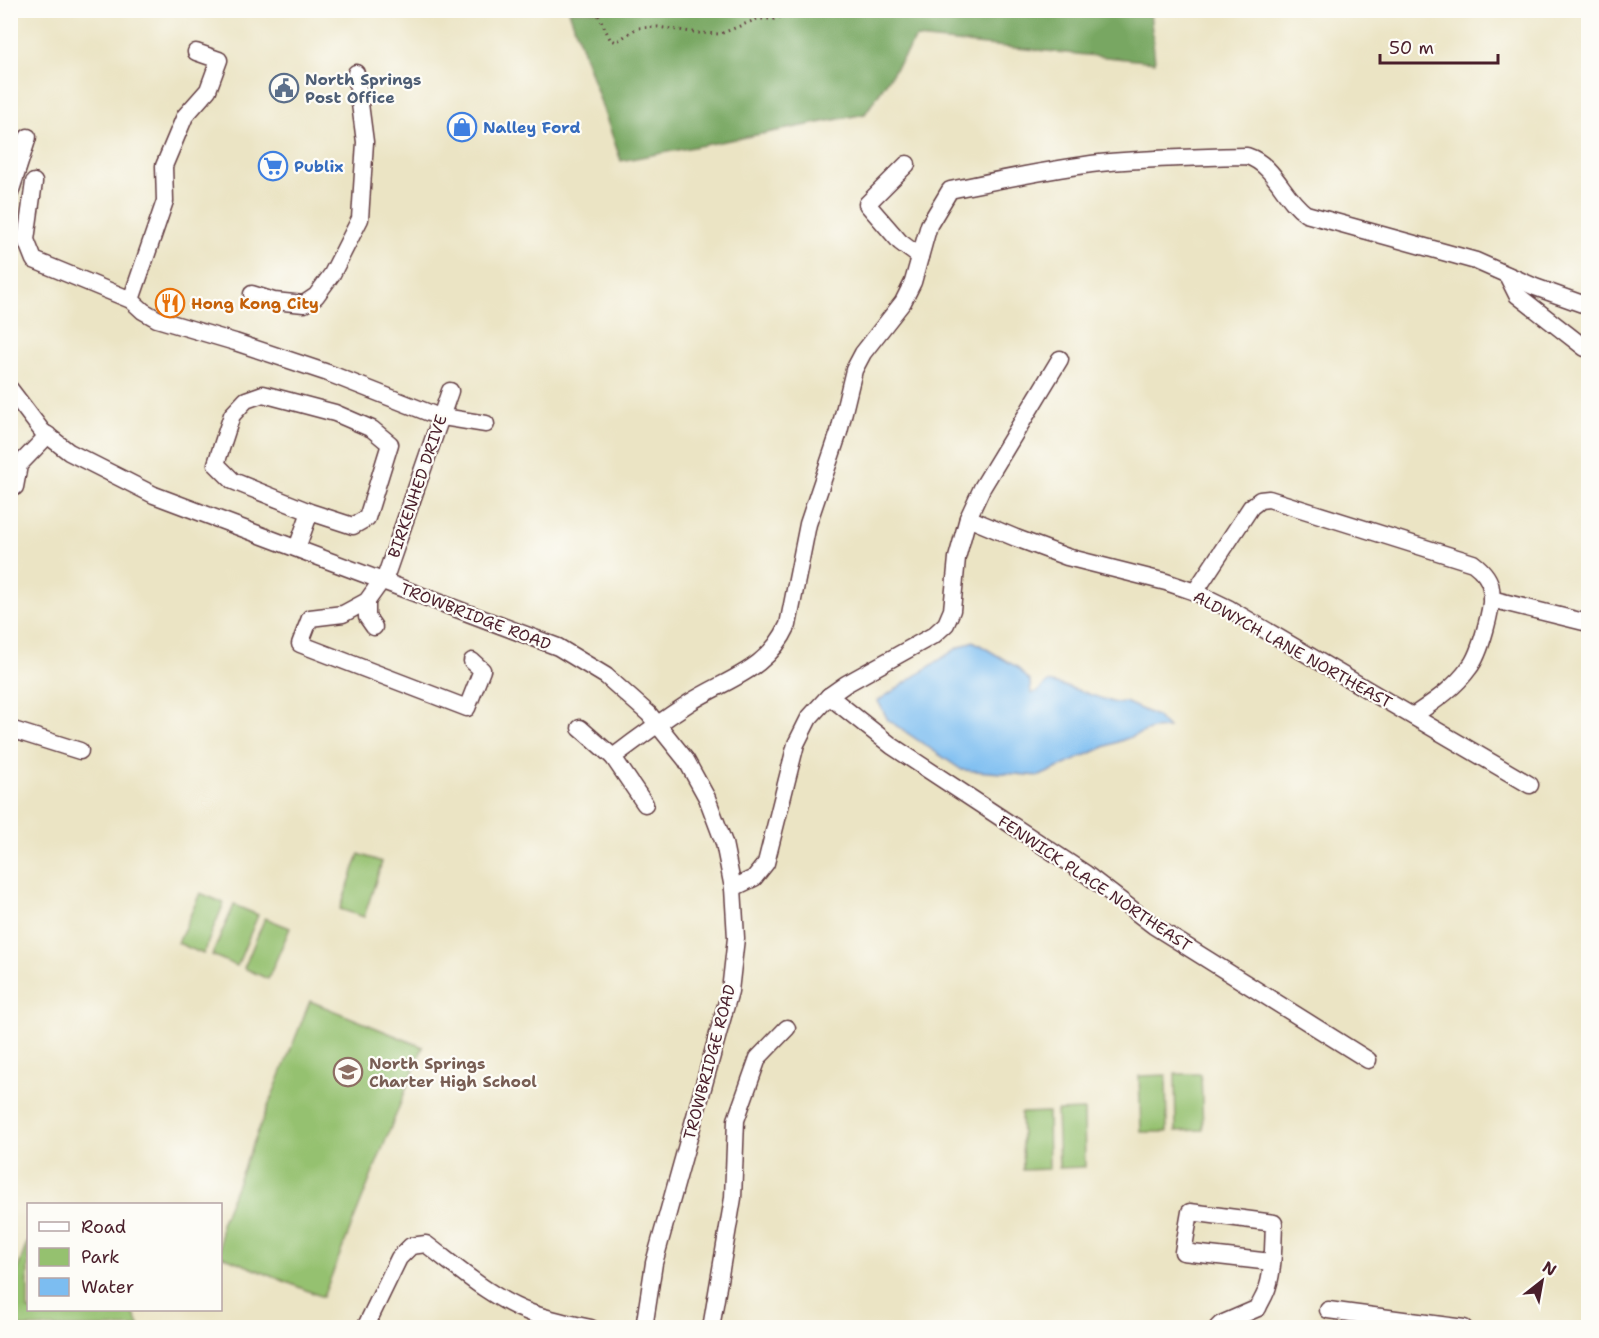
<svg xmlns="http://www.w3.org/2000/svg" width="1599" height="1338" font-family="'Shantell Sans',sans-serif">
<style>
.green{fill:#95c16f;stroke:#70704d;stroke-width:1.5}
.forest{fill:#78a762;stroke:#616346;stroke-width:1.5}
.water{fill:#7cbdf1;stroke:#636e8e;stroke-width:1.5}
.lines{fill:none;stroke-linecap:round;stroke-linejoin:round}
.minor-casing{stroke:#623d42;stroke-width:19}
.path{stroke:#623d42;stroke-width:3;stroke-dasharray:1.5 4.5;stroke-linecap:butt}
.minor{stroke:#fff;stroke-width:16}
.labels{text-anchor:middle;stroke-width:4.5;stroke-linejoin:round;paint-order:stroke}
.service-label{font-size:16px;font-weight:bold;fill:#4e5e75;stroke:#fdfcf7;text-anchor:start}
.shop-label{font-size:16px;font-weight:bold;fill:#366cbe;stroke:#fdfcf7;text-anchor:start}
.food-label{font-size:16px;font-weight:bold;fill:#c56008;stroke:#fdfcf7;text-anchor:start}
.street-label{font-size:16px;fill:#4a1f2b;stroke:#fdfcf7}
.education-label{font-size:16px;font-weight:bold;fill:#785e54;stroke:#fdfcf7;text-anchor:start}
</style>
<rect width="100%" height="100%" fill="#fdfcf7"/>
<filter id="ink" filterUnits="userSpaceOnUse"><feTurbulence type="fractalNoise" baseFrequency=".0167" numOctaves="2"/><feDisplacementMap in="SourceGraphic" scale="12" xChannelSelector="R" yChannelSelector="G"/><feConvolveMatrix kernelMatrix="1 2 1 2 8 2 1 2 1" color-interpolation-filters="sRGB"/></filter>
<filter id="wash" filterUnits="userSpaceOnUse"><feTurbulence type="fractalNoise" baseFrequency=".008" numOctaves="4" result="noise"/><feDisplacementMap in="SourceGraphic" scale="24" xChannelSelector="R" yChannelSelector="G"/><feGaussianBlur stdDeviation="1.35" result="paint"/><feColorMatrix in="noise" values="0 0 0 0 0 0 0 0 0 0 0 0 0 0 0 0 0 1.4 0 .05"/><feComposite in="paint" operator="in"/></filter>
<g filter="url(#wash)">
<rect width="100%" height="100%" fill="#ebe4c4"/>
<g class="green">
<polygon points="359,854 382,862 364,917 340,909"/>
<polygon points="200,893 224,903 203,954 178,943"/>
<polygon points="234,905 258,915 237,966 212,955"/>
<polygon points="265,918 290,928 268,979 244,968"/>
<polygon points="310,1001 423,1047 323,1297 220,1255 221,1224"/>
<polygon points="1175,1074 1201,1074 1203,1130 1176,1131"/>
<polygon points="1166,1075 1167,1132 1141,1132 1139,1076"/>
<polygon points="1084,1110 1085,1167 1059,1168 1057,1111"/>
<polygon points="1048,1112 1049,1169 1023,1170 1021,1113"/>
<polygon points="28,1239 28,1310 132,1310 140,1327 11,1327 11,1290"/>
</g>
<polygon class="forest" points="569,11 1150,11 1155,62 916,38 865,114 621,161"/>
<polygon class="water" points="973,641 1017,667 1030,681 1031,694 1038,691 1048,682 1068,687 1115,703 1125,702 1156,716 1168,728 1152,729 1104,747 1040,776 962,770 888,720 878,701 956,649"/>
</g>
<g filter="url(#ink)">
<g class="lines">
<g class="minor-casing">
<g id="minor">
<polyline points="907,164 867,204 900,242 920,257"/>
<polyline points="34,182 26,240 34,260 131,300 143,311 157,319 235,342 328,373 437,416 486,424"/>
<polyline points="10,193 28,137"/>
<polyline points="1507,275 1517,295 1585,348"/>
<polyline points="252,294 274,301 304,304 316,296 332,274 360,219 365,142 356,73"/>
<polyline points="131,300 165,201 164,166 185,116 208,90 219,60 196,52"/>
<polyline points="10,389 42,431 69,452 154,495 558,647 606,676 649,714 686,760 707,798 724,843 733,888 736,938 730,991 654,1263 644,1328"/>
<polyline points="15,487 19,465 48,435"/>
<polyline points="968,518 1016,538 1067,557 1166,582 1195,592 1228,608 1530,785"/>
<polyline points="297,548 310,512 353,526 367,518 390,444 372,429 335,413 263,394 246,400 232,415 216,464 233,481 310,512"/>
<polyline points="382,580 367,601 343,614 310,618 300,644 467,708 482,670 472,661"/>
<polyline points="384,581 450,391"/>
<path d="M1195,592L1251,507L1260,500L1269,499L1473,563C1481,569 1490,578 1491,589C1494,605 1480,655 1469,668C1454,689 1433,702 1413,716"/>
<polyline points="1491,599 1588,623"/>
<polyline points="367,601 367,617 374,627"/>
<polyline points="829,696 892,746 1086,874 1154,926 1368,1060"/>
<polyline points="580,728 613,757"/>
<polyline points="10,729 80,751"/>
<path d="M645,804L613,757C638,738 663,720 689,703C728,678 767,671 788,625L808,524L839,432L854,370L863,353L903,302L913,282L929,225L950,190C999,180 1049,169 1100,163C1149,158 1198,157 1247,156C1275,165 1283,198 1306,214L1476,261L1535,287L1588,306"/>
<polyline points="733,888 754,878 766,863 796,744 809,718 829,696 846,684 934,635 946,624 952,610 957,558 968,518 982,488 1060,359"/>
<polyline points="1328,1310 1464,1328"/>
<path d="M365,1328L399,1258L411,1246L426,1244C459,1269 492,1299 531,1313C551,1320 571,1324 591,1328"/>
<polyline points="711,1328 733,1198 736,1120 758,1058 787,1028"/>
<path d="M1217,1328L1221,1324L1258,1308C1261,1301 1266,1294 1268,1286C1274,1267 1273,1243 1274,1223L1190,1212L1183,1252L1271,1262"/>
</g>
</g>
<polyline class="path" points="596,10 610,39 616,42 637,28 658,27 699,33 720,34 757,19 777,19 792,10"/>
<use href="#minor" class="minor"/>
</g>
</g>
<defs>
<g id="civic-ring" transform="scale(1.5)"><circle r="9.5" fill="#fdfcf7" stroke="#5c6f8a" stroke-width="1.5"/><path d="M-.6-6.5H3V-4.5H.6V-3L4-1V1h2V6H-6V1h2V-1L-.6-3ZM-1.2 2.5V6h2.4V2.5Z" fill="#5c6f8a"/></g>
<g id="shop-ring" transform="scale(1.5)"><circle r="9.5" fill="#fdfcf7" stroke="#3f7fe0" stroke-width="1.5"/><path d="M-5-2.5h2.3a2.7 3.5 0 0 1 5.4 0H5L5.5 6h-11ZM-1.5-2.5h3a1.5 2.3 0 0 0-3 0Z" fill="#3f7fe0"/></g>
<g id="supermarket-ring" transform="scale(1.5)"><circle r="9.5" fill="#fdfcf7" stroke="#3f7fe0" stroke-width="1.5"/><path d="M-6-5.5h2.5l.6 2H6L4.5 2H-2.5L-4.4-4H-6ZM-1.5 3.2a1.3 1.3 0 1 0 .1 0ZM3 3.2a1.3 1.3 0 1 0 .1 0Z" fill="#3f7fe0"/></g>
<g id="restaurant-ring" transform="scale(1.5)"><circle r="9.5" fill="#fdfcf7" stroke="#e8710a" stroke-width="1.5"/><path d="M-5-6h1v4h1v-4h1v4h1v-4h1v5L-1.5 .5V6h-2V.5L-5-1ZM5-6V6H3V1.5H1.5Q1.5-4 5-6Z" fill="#e8710a"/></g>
<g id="school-ring" transform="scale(1.5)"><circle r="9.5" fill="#fdfcf7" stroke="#8d6e63" stroke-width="1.5"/><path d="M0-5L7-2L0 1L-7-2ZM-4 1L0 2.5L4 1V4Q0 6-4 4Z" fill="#8d6e63"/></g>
</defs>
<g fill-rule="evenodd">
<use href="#civic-ring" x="284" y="88"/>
<use href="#shop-ring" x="462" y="127"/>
<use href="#supermarket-ring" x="273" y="166"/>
<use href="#restaurant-ring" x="170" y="303"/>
<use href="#school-ring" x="348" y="1072"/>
</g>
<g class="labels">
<g class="service-label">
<text x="305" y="85">North Springs<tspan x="305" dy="18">Post Office</tspan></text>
</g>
<g class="shop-label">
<text x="483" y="133">Nalley Ford</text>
<text x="294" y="172">Publix</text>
</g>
<g class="food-label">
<text x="191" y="309">Hong Kong City</text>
</g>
<g class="street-label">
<text transform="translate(417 486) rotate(-71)" y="6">BIRKENHED DRIVE</text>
<text transform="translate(476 616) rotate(21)" y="6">TROWBRIDGE ROAD</text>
<text transform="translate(1293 649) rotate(29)" y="6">ALDWYCH LANE NORTHEAST</text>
<text transform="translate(1095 883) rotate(34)" y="6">FENWICK PLACE NORTHEAST</text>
<text transform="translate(709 1062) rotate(-75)" y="6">TROWBRIDGE ROAD</text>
</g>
<g class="education-label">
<text x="369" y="1069">North Springs<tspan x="369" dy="18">Charter High School</tspan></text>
</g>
</g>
<rect width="1599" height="1338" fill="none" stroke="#fdfcf7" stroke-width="36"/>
<rect x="27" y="1203" width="195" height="108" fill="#fdfcf7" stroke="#b5a4a5" stroke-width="1.5"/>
<rect x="39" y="1222" width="30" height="9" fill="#ffffff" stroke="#b5a4a5" stroke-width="1.5"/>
<text x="81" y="1233" font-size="18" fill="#4a1f2b">Road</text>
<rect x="39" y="1248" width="30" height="18" fill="#95c16f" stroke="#b5a4a5" stroke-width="1.5"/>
<text x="81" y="1263" font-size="18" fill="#4a1f2b">Park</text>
<rect x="39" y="1278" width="30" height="18" fill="#7cbdf1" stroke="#b5a4a5" stroke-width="1.5"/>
<text x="81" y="1293" font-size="18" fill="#4a1f2b">Water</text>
<g transform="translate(1542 1281) rotate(31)" stroke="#fdfcf7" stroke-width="4.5" paint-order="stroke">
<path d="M0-4.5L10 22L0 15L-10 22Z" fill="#4a1f2b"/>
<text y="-9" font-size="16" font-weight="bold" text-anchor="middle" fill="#4a1f2b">N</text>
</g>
<path d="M1380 54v9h118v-9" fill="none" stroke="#4a1f2b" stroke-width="3"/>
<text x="1389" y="54" font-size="18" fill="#4a1f2b" stroke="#fdfcf7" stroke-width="4.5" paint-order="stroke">50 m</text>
</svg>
